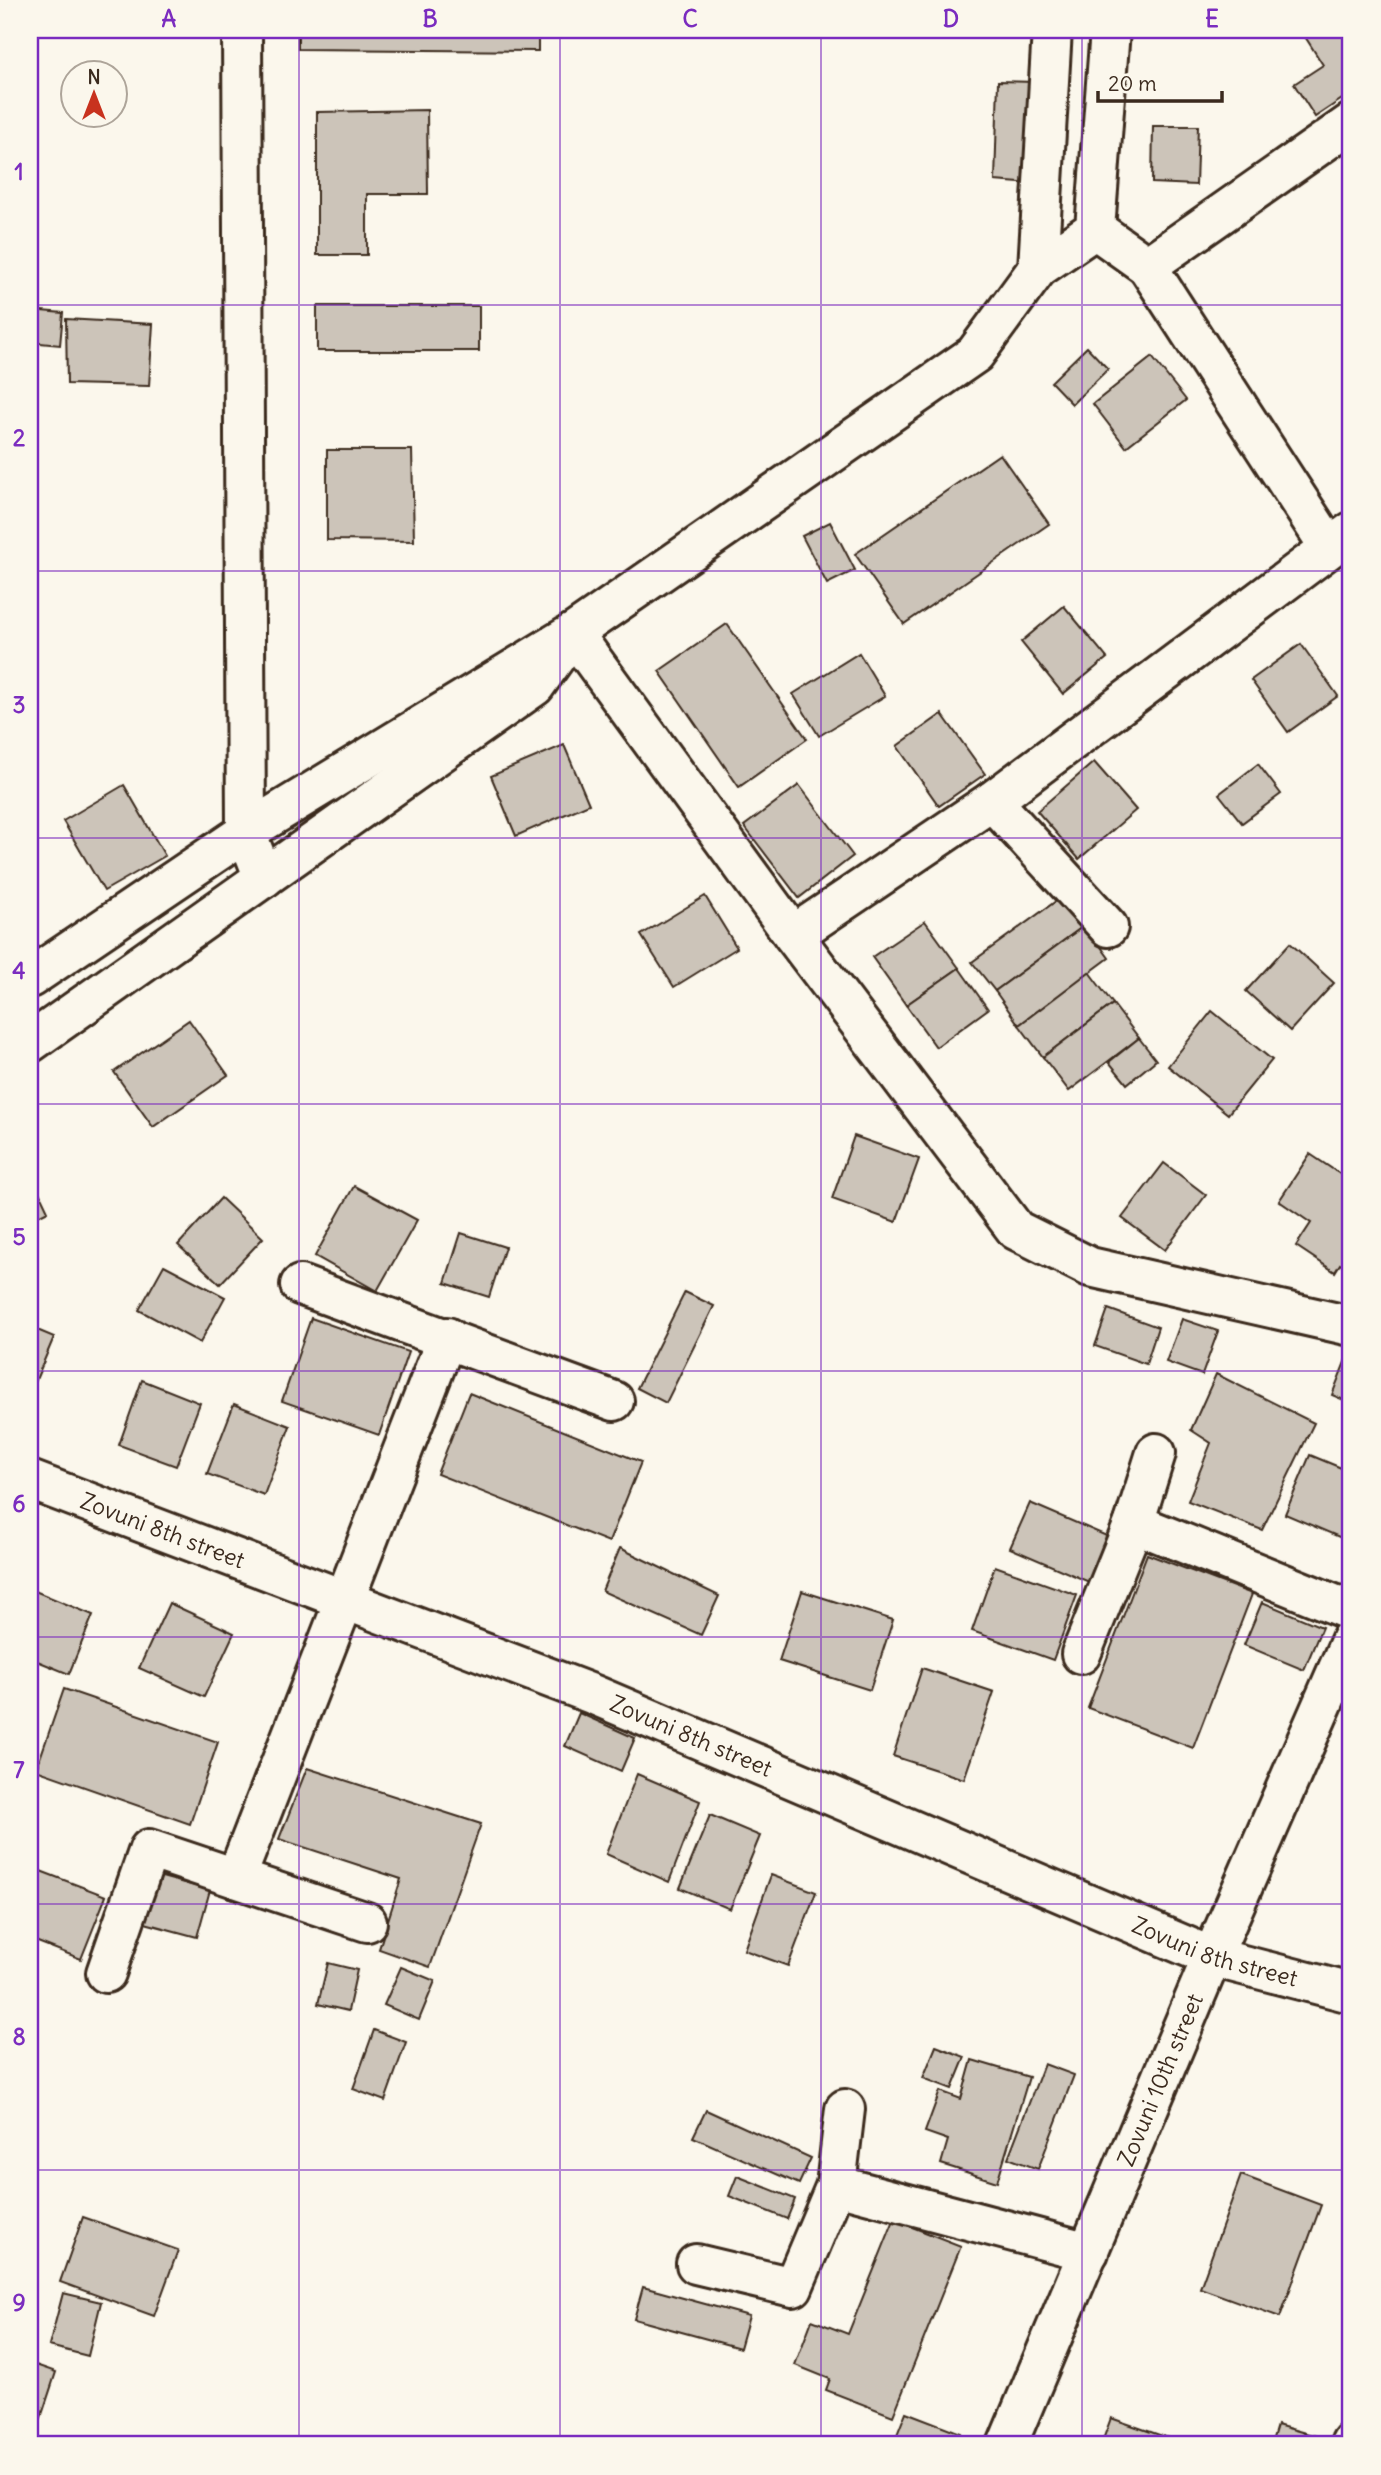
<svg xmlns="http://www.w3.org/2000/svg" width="1381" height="2475" font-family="Delius,sans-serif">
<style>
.building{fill:#ccc4b9;stroke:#3b2a1e;stroke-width:2}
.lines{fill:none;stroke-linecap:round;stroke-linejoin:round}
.street-casing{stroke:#3b2a1e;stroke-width:44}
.secondary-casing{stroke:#3b2a1e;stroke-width:44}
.street{stroke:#fbf7ec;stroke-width:38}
.secondary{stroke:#fbf7ec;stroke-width:38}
.grid{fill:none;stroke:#7b2cbf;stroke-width:2;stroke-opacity:0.55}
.labels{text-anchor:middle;stroke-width:5;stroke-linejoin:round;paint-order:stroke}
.street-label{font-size:23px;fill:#3b2a1e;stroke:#fbf7ec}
.neatline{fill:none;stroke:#7b2cbf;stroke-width:2.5}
.grid-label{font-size:23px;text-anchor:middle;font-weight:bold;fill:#7b2cbf}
</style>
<rect width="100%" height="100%" fill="#fbf7ec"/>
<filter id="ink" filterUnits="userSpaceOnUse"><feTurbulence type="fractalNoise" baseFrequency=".0143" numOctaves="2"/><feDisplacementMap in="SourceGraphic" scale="14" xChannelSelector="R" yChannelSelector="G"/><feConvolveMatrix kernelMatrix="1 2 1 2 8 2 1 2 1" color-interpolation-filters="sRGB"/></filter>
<g filter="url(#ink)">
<g class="building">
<polygon points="298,30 538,30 538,51 298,49"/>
<polygon points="1312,30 1351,30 1351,93 1315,117 1294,84 1323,65 1304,35"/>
<polygon points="998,81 1035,82 1031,184 995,181"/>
<polygon points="427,110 428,194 367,194 367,255 317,255 317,112"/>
<polygon points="1153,126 1198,126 1196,185 1152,183"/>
<rect x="317" y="306" width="162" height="45"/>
<polygon points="30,310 63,313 60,345 30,342"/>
<polygon points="66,319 153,324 149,386 67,384"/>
<polygon points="1087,347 1108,369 1072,404 1051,382"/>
<polygon points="1152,357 1186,400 1126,447 1093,404"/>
<polygon points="327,450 412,450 414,541 327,540"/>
<polygon points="1000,454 1049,524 904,624 855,554"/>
<polygon points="830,522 855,570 827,584 802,536"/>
<polygon points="1064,606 1107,658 1063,694 1021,642"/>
<polygon points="727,624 807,739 739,787 659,671"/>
<polygon points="1301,644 1338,696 1288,732 1251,680"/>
<polygon points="859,653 885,696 819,736 793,694"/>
<polygon points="942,714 985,774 939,806 897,746"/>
<polygon points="564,745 589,804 516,836 491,776"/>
<polygon points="1094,762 1136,810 1079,859 1037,811"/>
<polygon points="1258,764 1281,794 1242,823 1219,794"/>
<polygon points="124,785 165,856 104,891 63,821"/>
<polygon points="799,785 853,856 799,898 744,826"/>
<polygon points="705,896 737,948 674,987 641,935"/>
<polygon points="1063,896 1085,925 995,991 972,962"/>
<polygon points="925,921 959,968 906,1005 872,957"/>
<polygon points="1085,925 1109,958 1019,1025 995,991"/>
<polygon points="1290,943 1334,983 1290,1031 1246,991"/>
<polygon points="959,968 988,1009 936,1047 906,1005"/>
<polygon points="1089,972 1113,1004 1043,1057 1019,1025"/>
<polygon points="1113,1004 1139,1038 1069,1091 1043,1057"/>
<polygon points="1212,1011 1272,1060 1228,1114 1168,1066"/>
<polygon points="189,1020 228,1075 153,1127 114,1072"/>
<polygon points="1139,1038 1156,1060 1127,1084 1109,1062"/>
<polygon points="854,1136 919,1159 896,1222 832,1199"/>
<polygon points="1310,1154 1343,1176 1351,1163 1351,1272 1340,1264 1335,1272 1296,1246 1311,1223 1279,1201"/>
<polygon points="1164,1163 1206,1195 1165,1250 1122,1218"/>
<polygon points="30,1173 48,1211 30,1220"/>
<polygon points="354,1186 417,1220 377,1291 315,1256"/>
<polygon points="221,1198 263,1238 220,1284 178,1245"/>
<polygon points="461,1233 505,1247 489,1297 445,1283"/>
<polygon points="164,1265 225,1297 200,1343 139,1310"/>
<polygon points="685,1292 714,1306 666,1403 637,1388"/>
<polygon points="1108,1309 1158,1327 1146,1364 1095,1346"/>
<polygon points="311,1318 408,1352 379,1435 282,1401"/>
<polygon points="1182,1319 1218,1331 1202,1375 1166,1362"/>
<polygon points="30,1327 54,1337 30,1394"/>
<polygon points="1349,1352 1351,1353 1351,1403 1332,1395"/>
<polygon points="1216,1374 1314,1423 1262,1530 1188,1501 1211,1443 1191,1430"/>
<polygon points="142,1380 200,1403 176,1466 119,1445"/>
<polygon points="469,1393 641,1462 609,1542 437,1474"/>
<polygon points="234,1404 290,1426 264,1495 207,1474"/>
<polygon points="1310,1455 1351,1472 1351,1542 1285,1514"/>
<polygon points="1030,1503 1116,1540 1096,1585 1010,1548"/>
<polygon points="620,1548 719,1596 701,1635 602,1591"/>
<polygon points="1147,1554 1252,1594 1193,1748 1088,1708"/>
<polygon points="995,1566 1077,1595 1053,1660 972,1631"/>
<polygon points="30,1589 93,1615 69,1674 30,1658"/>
<polygon points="802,1591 893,1620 870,1690 779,1661"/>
<polygon points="1262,1602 1322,1627 1304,1670 1244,1645"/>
<polygon points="169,1603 234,1633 204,1697 139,1668"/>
<polygon points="922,1668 994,1692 964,1779 893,1756"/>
<polygon points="64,1689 218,1742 190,1824 36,1770"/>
<polygon points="579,1713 635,1738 621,1771 565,1746"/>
<polygon points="307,1768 481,1824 430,1967 379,1949 401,1879 279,1839"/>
<polygon points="637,1774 700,1801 669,1882 606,1854"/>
<polygon points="710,1815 760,1836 730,1909 680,1888"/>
<polygon points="30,1867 106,1896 81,1959 30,1939"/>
<polygon points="771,1875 816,1892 788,1966 744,1950"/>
<polygon points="158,1876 210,1890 197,1937 145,1923"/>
<polygon points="328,1963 357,1970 348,2011 318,2004"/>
<polygon points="401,1967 435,1981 419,2020 384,2005"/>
<polygon points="374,2030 406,2042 385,2101 353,2089"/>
<polygon points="936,2046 965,2057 952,2089 923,2078"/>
<polygon points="972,2060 1029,2077 997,2182 941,2164 948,2140 925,2132 940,2091 961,2099"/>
<polygon points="1044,2064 1074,2075 1038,2169 1008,2158"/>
<polygon points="706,2110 811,2158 799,2184 693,2137"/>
<polygon points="1241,2175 1321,2205 1280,2317 1200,2288"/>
<polygon points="737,2176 795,2199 787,2219 729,2196"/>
<polygon points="83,2217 178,2250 154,2316 60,2282"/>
<polygon points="894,2220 961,2246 893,2416 826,2390 830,2379 795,2365 812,2320 848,2334"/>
<polygon points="643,2287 749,2316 740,2348 634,2319"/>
<polygon points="63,2293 101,2302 88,2356 49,2346"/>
<polygon points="30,2363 56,2372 32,2445 30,2445"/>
<polygon points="906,2412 961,2433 957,2445 893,2445"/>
<polygon points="1111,2418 1188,2445 1101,2445"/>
<polygon points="1277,2425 1330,2440 1328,2445 1271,2445"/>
</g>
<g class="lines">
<g class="street-casing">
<g id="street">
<polyline points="242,30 246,832 264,878"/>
<polyline points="1095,229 1147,266 1351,123"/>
<polyline points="1147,266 1329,547"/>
<polyline points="1038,268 1095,229 1110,30"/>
<polyline points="992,801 1108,927"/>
<polyline points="793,935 992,801 1351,532"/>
<polyline points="30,1043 535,686 573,633 793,935 1016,1230 1090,1267 1351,1326"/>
<polyline points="300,1285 614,1401"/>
<path id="s1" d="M30,1480L592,1694L1212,1957L1351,1993"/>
<polyline points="1134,1523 1351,1611"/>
<polyline points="1081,1654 1134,1523 1156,1453"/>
<polyline points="236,1878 447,1337"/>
<polyline points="106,1973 149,1849 367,1922"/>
<polyline points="836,2185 1089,2252"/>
<polyline points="696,2264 793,2287 836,2185 845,2109"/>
<path id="s2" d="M1007,2445L1212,1957L1351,1639"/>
<polyline points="1351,2445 1351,2442"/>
</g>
</g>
<g class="secondary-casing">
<polyline id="secondary" points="30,978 246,832 573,633 975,354 1038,268 1052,30"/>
</g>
<use href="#street" class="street"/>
<use href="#secondary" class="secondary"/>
</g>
</g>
<path class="grid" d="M299,30V2445M560,30V2445M821,30V2445M1082,30V2445M30,305H1351M30,571H1351M30,838H1351M30,1104H1351M30,1371H1351M30,1637H1351M30,1904H1351M30,2170H1351"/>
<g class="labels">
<g class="street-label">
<text dy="8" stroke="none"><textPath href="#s1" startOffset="142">Zovuni 8th street</textPath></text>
<text dy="8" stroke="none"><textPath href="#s1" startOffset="709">Zovuni 8th street</textPath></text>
<text dy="8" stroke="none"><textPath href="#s1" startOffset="1276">Zovuni 8th street</textPath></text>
<text dy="8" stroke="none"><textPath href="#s2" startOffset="396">Zovuni 10th street</textPath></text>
</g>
</g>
<rect width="1381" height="2475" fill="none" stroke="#fbf7ec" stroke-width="77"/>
<g transform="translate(94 94)"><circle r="33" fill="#fbf7ec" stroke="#aea59a" stroke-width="2"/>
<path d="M0-5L12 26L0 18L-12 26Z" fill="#c8321e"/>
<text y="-10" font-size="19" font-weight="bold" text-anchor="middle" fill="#3b2a1e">N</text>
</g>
<path d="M1098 91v10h124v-10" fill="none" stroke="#3b2a1e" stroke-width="3.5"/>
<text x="1108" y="91" font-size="21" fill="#3b2a1e" stroke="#fbf7ec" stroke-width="5" paint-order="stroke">20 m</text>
<rect x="38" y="38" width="1304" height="2398" class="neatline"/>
<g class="grid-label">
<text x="169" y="27">A</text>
<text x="430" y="27">B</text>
<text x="690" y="27">C</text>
<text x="951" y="27">D</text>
<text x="1212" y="27">E</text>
<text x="19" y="180">1</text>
<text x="19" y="446">2</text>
<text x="19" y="713">3</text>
<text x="19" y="979">4</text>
<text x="19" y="1245">5</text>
<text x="19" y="1512">6</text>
<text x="19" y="1778">7</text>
<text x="19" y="2045">8</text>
<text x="19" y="2311">9</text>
</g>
</svg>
